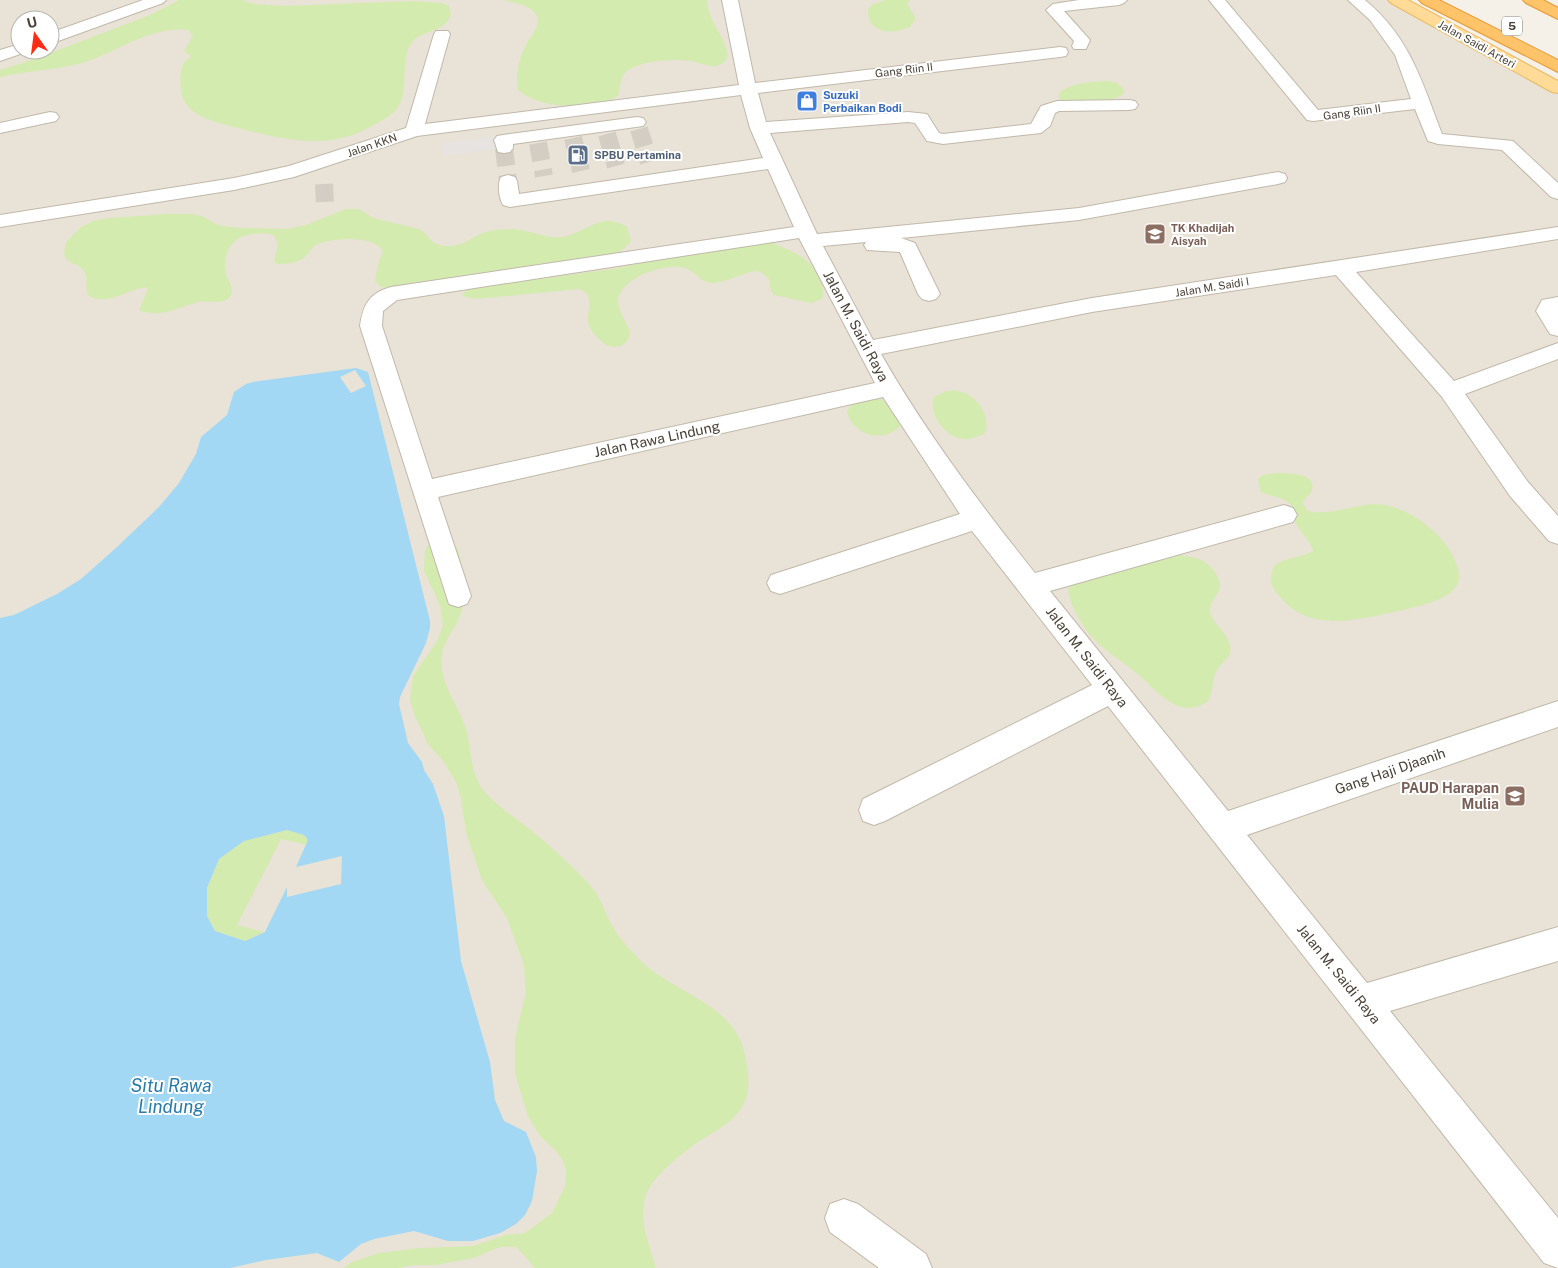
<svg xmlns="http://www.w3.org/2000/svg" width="1558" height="1268" font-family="'Public Sans',sans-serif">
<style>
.residential{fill:#e9e2d6;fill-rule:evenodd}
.green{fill:#d4ebaf}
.parking{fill:#e6e3e0}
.water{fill:#a2d8f4;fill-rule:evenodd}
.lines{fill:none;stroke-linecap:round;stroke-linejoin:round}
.minor-tunnel{stroke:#d3cdc4;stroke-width:18;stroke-dasharray:18 9;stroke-linecap:butt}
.minor-casing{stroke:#c1b8aa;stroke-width:2}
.major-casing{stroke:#eab961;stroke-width:2}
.highway-casing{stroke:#e69932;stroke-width:2}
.minor{fill:#fff;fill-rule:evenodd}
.major{fill:#ffdb97;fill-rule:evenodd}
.highway{fill:#ffc469;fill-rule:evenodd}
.labels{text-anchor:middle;stroke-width:4;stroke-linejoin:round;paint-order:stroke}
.far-street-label{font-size:11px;fill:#494136;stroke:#fff}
.far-shop-label{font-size:11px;font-weight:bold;fill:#366cbe;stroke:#fff;text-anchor:start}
.far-service-label{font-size:11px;font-weight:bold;fill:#4e5e75;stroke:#fff;text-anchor:start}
.far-education-label{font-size:11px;font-weight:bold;fill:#785e54;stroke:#fff;text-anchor:start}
.shield{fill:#fff;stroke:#807a72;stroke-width:1}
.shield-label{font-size:12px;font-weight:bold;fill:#494136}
.street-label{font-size:14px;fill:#494136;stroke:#fff}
.education-label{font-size:14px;font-weight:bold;fill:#785e54;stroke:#fff;text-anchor:end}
.near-water-label{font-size:18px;font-style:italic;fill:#277bab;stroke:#fff}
</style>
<rect width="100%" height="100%" fill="#f5f0e8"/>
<path class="residential" d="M0,0H1408L1558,83V1268H0ZM20,20H50V50H20Z"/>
<g class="green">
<path d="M179,0H241L255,4L284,6L414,1L442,3L449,6L451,15C443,35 419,29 410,45C400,64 410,96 395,111C388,118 379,122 370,127C326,152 279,138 234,127C219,123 196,118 186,104C179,94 179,76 183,64L191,56L184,51L193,36L188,30C151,25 114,54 79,64C53,70 26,71 0,77V70L32,60L150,15Z"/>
<path d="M503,0H707C707,21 730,43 727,57C726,61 721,65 716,66C708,67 698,62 690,61C675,58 633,61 624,74C620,80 620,89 618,96C593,110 540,110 518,90C515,73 519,57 528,41C532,35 538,28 538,20C537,6 514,2 503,0Z"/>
<path d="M886,0H910L907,4L916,18L910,27C892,35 867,34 868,9L873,4Z"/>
<path d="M1102,81C1112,81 1118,81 1124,90V93C1110,106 1081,101 1064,101L1059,99V93C1070,83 1088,83 1102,81Z"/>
<path d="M346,209H359L373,218L419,229C429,234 430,244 443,246C466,248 471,235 490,231C500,229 511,228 521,230C535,232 548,239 562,237C585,234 601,210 627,227L631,241L625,248L615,254L393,289L381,287L375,281L379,260L383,253C377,234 333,238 318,244C313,246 310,251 307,255C299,263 288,264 277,264L274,261L278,245L274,235C265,232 253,233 244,236C229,241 222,259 226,273C227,281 234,286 231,295C226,306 208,300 199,302C179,307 159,319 139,310L148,289L145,287C128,290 103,308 87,294C86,287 88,279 85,273C81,262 68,266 64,254L66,242L81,227L93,221L109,218L167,214H191L202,216L218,225L238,228L287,229L306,225Z"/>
<path d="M770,242C794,253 808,254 820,280C823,287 825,292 822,299L811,303L774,295L771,291L769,279L761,272L756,271C741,273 726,283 711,283C699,282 696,271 685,268C666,262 619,278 618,301C618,313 628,322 630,334C627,346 619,348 608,346C600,341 589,331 588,321C587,309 594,301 584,291L579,289L476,299L462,296L467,289L612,269L701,251L727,250L751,244Z"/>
<path d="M946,391C951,391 957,390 962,392C977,396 992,418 985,433C977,437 968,441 958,438C943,434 928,412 934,397Z"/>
<path d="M879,398L889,405L902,424C886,444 854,437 847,412L852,403Z"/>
<path d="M1277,473C1287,473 1318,473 1312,490C1310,496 1304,497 1303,503C1304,505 1305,508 1307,510C1318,518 1360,504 1375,504C1403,504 1439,529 1452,554C1455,561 1462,574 1458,583C1450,601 1415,607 1398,611C1362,619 1311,633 1283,600C1278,595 1272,588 1271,581C1271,575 1272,567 1277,564C1287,557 1302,558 1313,551C1310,539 1299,532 1295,521C1292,514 1297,508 1289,503C1280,496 1269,497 1260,491L1258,479L1263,475Z"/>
<path d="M437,541L451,544L457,547C465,573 470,602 455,626C450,635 443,644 442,654C438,681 457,702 465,726C472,746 469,768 481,787C490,801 518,820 532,831C552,847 570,864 588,883C603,899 604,913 615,930C621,941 632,951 641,961C674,993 735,1004 745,1055C753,1092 748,1111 716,1131C696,1142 678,1156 662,1172C655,1179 648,1187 645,1198C638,1220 650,1246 656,1268H535L517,1247H500L473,1258L437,1265H414L397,1268H343L352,1262L379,1253L420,1248L473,1246L506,1235L525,1233L552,1213L565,1186L566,1172L563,1161L556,1151L540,1136L528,1116L515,1074V1038L526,992L524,965L507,918L482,880L466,833L461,798L456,782L443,761L428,744L414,714L410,699L413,676L437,641L443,626L440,605L424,571L425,551L428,545Z"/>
<path d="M1171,555C1188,556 1204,556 1215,572C1217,576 1220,581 1220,586C1219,595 1209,601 1210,611C1212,623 1223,629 1228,640C1237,658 1221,660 1216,672C1212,682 1213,692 1208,701C1180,721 1159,693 1140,676C1115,654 1093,647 1077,615C1073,607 1069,599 1068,590L1072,584Z"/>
<polygon points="287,830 304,835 309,840 308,845 281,839 237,925 264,932 245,941 215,931 207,916 207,888 219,859 244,841"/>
</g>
<polygon class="parking" points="503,135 504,148 443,156 441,143"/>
<path class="water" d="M356,368L368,372L430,621V628L426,643L400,697L399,704L408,743L422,762L424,770L433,784L444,816L461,961L490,1062L495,1100L504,1121L526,1132L536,1157L537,1171L532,1201L525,1215L516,1224L500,1233L473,1241H448L414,1231L374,1239L361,1244L339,1262L317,1253L266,1260L230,1268H0V618L14,615L57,594L81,579L117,547L159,507L179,483L196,454L201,437L227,415L234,392L246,384L253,382ZM355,370L366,386L351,393L340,377ZM287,830L304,835L308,840L296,867L342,856L341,884L287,897V887L265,932L245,941L215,931L207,916V888L219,859L244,841Z"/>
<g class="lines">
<g class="minor-tunnel">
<polyline points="639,129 649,162"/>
<polyline points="607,134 616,166"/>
<polyline points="573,138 581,171"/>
<polyline points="538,143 544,176"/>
<polyline points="504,148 508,181"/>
<polyline points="324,184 325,203"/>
</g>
<g class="minor-casing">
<g id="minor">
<polygon points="143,0 166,0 163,3 50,44 50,33"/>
<path d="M722,0H738L755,83L1060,47L1066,48L1068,52L1066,56L1060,57L758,93L766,122L908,112L927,114L939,133L943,134L1031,124L1041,106L1057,101L1129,100L1135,101L1138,105L1135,109L1129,110L1059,111L1055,113L1050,126L1041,133L943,144L927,141L915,123L908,122L770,133L817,234L1079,208L1278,172L1285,174L1287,178L1285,182L1278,184L1079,220L901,238L915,243L940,294L936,299L929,301L922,299L918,294L900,252L867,250L864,245L866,242L823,246L873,340L1092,298L1558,227V239L1356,272L1454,381L1558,343V359L1465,394L1528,482L1558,516V544L1549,541L1510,496L1442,397L1336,275L1092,312L881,354C925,431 979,503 1035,573L1284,505L1293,508L1297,515L1293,522L1050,591L1228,811L1558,701V727L1247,835L1367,983L1558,927V961L1390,1011L1558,1218V1268L1544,1263L1108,706L885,821L874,825L863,821L859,810L863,799L1092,685L972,531L780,594L771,591L767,583L771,575L960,514L883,397L438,497L471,596L467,604L458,607L449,604L360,326C363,305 369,293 391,287L794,227L768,169L510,207L503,205C499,198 497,184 501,177L508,175L515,177L517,181L519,194L763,158L750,128L741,95L417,136L294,177L234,190L0,227V215L234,178L289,166L406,128L434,34L436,31H448L450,34L425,124L739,85ZM799,238L875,383L432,479L382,326L383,311L397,300Z"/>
<polygon points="1079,0 1127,0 1124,3 1119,5 1064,11 1090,40 1086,49 1074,49 1072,46 1074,41 1046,10 1053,4"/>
<path d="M1209,0H1225L1318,110L1411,99L1395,55L1370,20L1348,0H1365C1410,37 1422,82 1442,134L1513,141L1558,183V199L1551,197L1502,150L1438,144L1428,141L1415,109L1313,121L1307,120Z"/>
<polygon points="20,44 20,50 28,50 26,52 0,61 0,50"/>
<polygon points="50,112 56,113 59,117 56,121 0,133 0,123"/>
<polygon points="637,117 643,118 646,122 643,126 513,144 513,148 510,152 504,153 498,152 494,140 497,136 503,135"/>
<polygon points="1558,297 1558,336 1550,334 1536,311 1542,300"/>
<polygon points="844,1199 858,1204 926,1254 932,1268 879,1268 830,1232 825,1218 830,1204"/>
</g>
</g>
<g class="major-casing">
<polygon id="major" points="1388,0 1408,0 1558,81 1558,93 1552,92 1391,3"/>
</g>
<g class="highway-casing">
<g id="highway">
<polygon points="1419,0 1439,0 1558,60 1558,72 1422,3"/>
<polygon points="1523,0 1543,0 1558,8 1558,19 1526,3"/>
</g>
</g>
<use href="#minor" class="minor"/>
<use href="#major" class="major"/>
<use href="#highway" class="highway"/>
</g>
<defs>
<g id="shop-square" transform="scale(1.125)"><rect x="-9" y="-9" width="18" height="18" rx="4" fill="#3f7fe0" stroke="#fff"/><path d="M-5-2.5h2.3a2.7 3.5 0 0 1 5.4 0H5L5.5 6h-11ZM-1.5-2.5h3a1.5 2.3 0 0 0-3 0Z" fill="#fff"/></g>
<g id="fuel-square" transform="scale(1.125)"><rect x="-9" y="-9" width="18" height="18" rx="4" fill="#5c6f8a" stroke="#fff"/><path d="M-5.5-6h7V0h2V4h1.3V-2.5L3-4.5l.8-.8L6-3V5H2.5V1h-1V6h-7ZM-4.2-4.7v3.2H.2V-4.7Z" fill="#fff"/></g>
<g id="school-square" transform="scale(1.125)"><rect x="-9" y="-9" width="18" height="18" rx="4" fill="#8d6e63" stroke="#fff"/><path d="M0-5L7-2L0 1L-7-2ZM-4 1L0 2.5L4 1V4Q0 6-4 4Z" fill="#fff"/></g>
</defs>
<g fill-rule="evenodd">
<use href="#shop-square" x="807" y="101"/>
<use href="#fuel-square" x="578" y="155"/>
<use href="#school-square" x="1155" y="234"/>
<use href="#school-square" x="1515" y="796"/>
</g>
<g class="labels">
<g class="far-street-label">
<text transform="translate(1477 44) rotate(29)" y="4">Jalan Saidi Arteri</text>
<text transform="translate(904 70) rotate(-7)" y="4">Gang Riin II</text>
<text transform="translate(1352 112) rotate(-8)" y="4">Gang Riin II</text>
<text transform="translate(372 145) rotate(-19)" y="4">Jalan KKN</text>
<text transform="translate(1212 287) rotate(-9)" y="4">Jalan M. Saidi I</text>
</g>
<g class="far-shop-label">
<text x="823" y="99">Suzuki<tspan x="823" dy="13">Perbaikan Bodi</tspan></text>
</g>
<g class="far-service-label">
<text x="594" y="159">SPBU Pertamina</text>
</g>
<g class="far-education-label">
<text x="1171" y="232">TK Khadijah<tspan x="1171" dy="13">Aisyah</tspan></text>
</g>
<rect class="shield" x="1502" y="16.5" width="20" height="19" rx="4"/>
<g class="shield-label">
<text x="1512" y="30">5</text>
</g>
<g class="street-label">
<text transform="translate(856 326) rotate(62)" y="5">Jalan M. Saidi Raya</text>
<text transform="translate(657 439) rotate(-12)" y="5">Jalan Rawa Lindung</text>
<text transform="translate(1087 657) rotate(52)" y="5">Jalan M. Saidi Raya</text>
<text transform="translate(1390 771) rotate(-19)" y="5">Gang Haji Djaanih</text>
<text transform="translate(1339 974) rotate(51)" y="5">Jalan M. Saidi Raya</text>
</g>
<g class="education-label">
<text x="1499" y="793">PAUD Harapan<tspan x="1499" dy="16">Mulia</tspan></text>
</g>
<g class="near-water-label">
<text x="171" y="1092">Situ Rawa<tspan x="171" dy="21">Lindung</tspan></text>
</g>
</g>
<g transform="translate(35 35) rotate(346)"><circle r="24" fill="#ffffff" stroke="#b6b3af"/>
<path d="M0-4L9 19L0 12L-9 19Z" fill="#ff2b15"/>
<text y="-8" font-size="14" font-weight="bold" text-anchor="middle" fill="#494136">U</text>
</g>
</svg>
